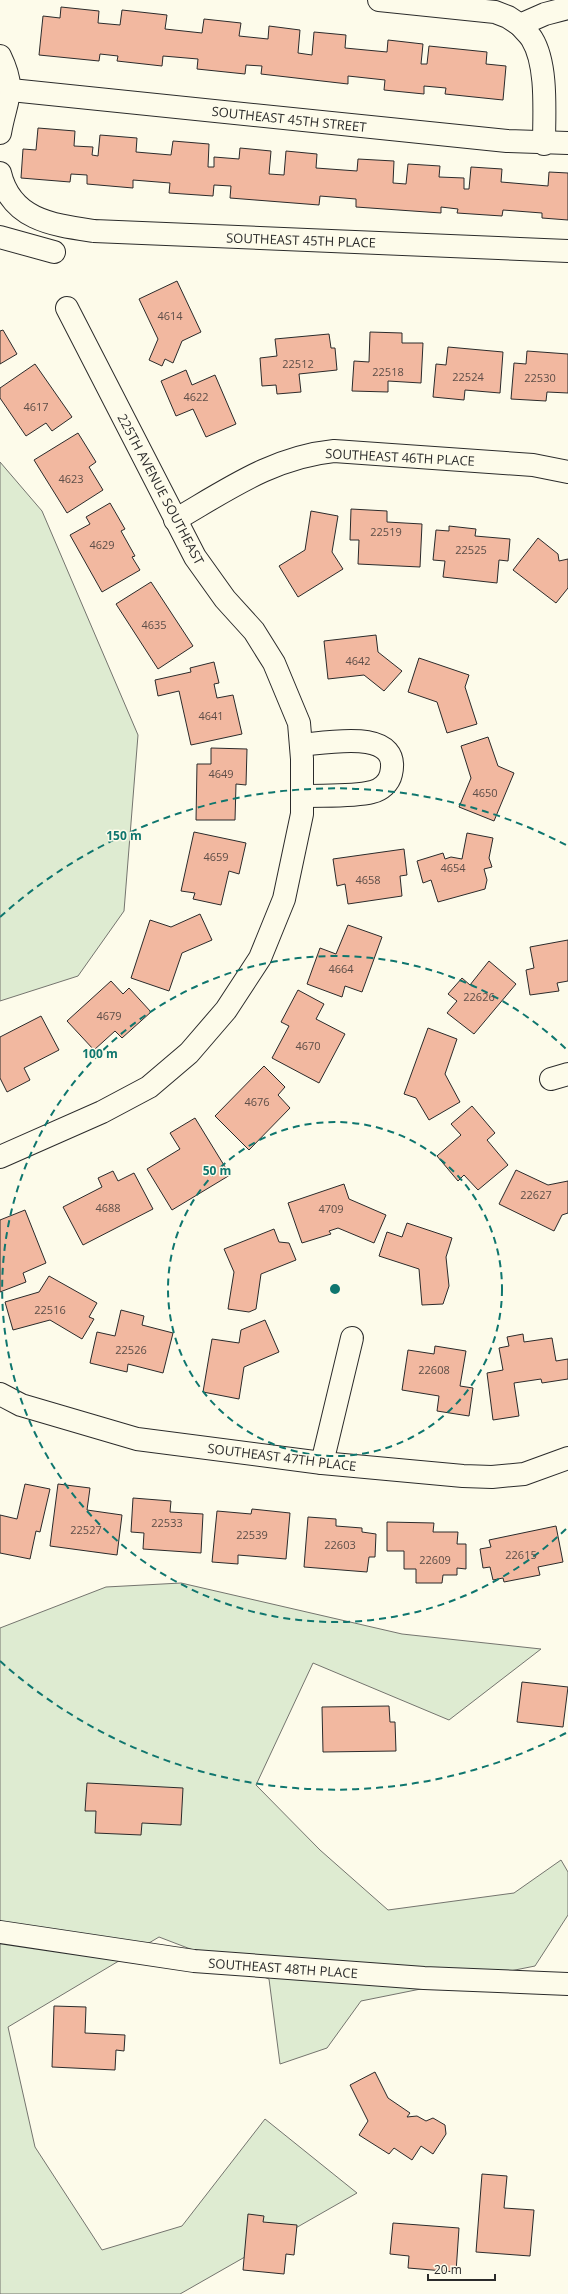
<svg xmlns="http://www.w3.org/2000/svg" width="568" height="2294" font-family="'Open Sans',sans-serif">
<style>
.green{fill:#deebd1;stroke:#74746e}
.building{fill:#f2b8a0;stroke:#2b2b2b}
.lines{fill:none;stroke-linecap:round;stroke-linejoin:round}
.minor-casing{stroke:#2b2b2b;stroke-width:24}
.minor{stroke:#fdfbea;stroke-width:22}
.ring{fill:none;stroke:#0f766e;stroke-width:2;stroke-dasharray:7 5}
.labels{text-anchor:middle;stroke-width:3;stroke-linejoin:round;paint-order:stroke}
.number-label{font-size:11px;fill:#5d4e48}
.street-label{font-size:13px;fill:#2b2b2b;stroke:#fdfbea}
.centre{fill:#0f766e;stroke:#fdfbea;stroke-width:2}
.ring-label{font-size:12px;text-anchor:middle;font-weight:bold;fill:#0f766e;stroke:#fdfbea;stroke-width:3;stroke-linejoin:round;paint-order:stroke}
</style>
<rect width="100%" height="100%" fill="#fdfbea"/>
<g class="green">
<polygon points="0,462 42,511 138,735 124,911 78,976 0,1001"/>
<polygon points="181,1583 402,1634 541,1649 449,1720 313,1663 256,1785 320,1850 388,1910 514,1893 561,1860 568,1872 568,1915 535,1966 361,2001 327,2048 280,2064 269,1979 159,1937 8,2027 35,2147 102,2250 182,2226 265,2119 357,2193 180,2294 0,2294 0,1628 106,1587"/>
</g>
<g class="building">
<polygon points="61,7 99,11 98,23 120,25 122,10 167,15 165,29 202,33 204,19 241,23 239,36 268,39 269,26 300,30 298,53 312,55 314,32 346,35 345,48 387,52 388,40 423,44 421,64 427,64 429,46 487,52 486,64 506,66 503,100 445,94 446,88 424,86 424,94 384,90 385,80 348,76 348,84 261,74 262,66 246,65 245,74 197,69 198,59 163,56 162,66 117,61 118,56 100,54 99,61 39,55 43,16 60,18"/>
<polygon points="38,128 75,131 74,146 93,147 92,155 98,156 100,135 137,138 136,152 171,155 173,141 209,144 208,167 214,167 214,157 239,159 240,148 271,151 269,174 284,175 286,151 317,154 316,168 357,171 358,159 394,161 393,183 406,184 408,164 440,166 439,177 464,178 464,189 469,189 471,167 502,169 501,182 548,186 549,172 568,173 568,220 542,218 542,213 503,210 502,216 457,213 458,209 441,207 441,213 356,207 356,199 320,196 319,205 230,198 231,186 214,185 213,196 169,193 170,183 133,180 133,188 87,184 87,175 71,174 70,182 21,178 23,149 36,150"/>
<polygon points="177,281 201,332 182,341 173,363 165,359 162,366 149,360 158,339 139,299"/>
<polygon points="3,330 17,354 0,364 0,331"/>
<polygon points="370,332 402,333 402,343 423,343 421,383 388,381 388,392 352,391 354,361 369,362"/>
<polygon points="329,334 331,348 335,348 337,370 299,374 301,392 277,394 276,385 262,386 260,358 277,356 275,339"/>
<polygon points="448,347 503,352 500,393 465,390 464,400 433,397 436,364 446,365"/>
<polygon points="527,351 568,354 568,393 547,392 546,401 511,399 514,363 526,364"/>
<polygon points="35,364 72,417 52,431 46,423 26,436 0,398 0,388"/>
<polygon points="186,370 192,385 215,375 236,424 206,437 193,409 176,416 161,381"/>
<polygon points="78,433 96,462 89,467 103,490 67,513 34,460"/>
<polygon points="110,503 125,529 121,531 135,556 132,557 140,570 102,592 70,535 90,524 86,517"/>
<polygon points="351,509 387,511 387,522 422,524 420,567 358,564 359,540 350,540"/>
<polygon points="311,511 338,516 332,552 343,569 298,597 279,566 305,550"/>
<polygon points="449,526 476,529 475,536 510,539 508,561 499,560 497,583 443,577 445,561 433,560 436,530 449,531"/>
<polygon points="538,538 558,554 559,561 568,559 568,588 556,603 513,570"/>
<polygon points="151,582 193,646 158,669 116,604"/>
<polygon points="376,635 378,652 402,671 384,691 364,675 328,679 324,641"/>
<polygon points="419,658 469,675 465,687 477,724 447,733 437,702 408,692"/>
<polygon points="214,662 219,683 214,684 217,698 233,695 242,734 191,745 179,691 158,696 155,680 191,672 190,668"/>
<polygon points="488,737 498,766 514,773 494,821 459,807 471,778 461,746"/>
<polygon points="211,748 247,749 246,785 236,784 235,820 196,820 197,764 211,764"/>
<polygon points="194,832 246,843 239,874 229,871 221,905 193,899 195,893 181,891"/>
<polygon points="467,833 493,838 489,858 492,867 484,869 487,880 485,889 438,902 431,880 423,883 417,861 443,853 445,859 451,857 462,859"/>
<polygon points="404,849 407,875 400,876 402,896 348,904 345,884 337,886 333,859"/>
<polygon points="200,914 212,940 182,953 169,991 131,978 150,920 171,927"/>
<polygon points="348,925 382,937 362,992 345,986 342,997 307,984 320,948 336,954"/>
<polygon points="568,940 568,981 557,983 559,991 530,995 526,970 534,968 530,947"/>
<polygon points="489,961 516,984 474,1034 447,1013 457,1001 448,994 462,978 470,985"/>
<polygon points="111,981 123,994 129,988 151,1012 122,1038 115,1031 94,1050 67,1021"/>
<polygon points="298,990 324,1004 316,1019 345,1034 319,1083 272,1058 289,1026 281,1022"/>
<polygon points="41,1016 59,1050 24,1068 30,1080 7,1092 0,1078 0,1037"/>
<polygon points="428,1028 457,1039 445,1074 460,1102 429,1120 416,1098 404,1094"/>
<polygon points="264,1066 285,1087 278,1095 290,1108 249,1150 215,1116"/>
<polygon points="472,1106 495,1133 487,1140 508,1165 478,1190 464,1175 458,1181 437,1156 461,1135 451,1124"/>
<polygon points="195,1118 230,1175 172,1210 147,1169 180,1149 170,1133"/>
<polygon points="516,1170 548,1185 568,1181 568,1213 562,1215 554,1231 499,1204"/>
<polygon points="113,1171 118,1181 134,1173 153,1209 83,1245 63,1207 102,1187 98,1178"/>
<polygon points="344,1184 349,1199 386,1215 374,1243 338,1228 329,1231 331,1234 302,1243 288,1203"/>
<polygon points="25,1210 46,1263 23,1273 26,1282 0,1292 0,1220"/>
<polygon points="407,1223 452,1238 446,1257 449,1286 443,1304 422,1305 419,1269 379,1256 387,1232 402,1237"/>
<polygon points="274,1229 279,1242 289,1243 296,1260 261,1274 256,1309 249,1312 228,1309 234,1272 224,1249"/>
<polygon points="49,1276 97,1303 89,1317 94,1319 82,1339 50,1320 13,1330 5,1302 39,1292"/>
<polygon points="121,1310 144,1316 142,1325 173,1333 163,1373 128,1364 127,1372 90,1363 97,1332 115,1336"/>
<polygon points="265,1320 279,1352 244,1367 239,1399 203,1392 212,1339 239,1343 241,1330"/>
<polygon points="523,1334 524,1342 552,1338 556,1361 568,1359 568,1379 542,1383 541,1379 514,1383 519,1416 493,1420 487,1373 503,1370 499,1348 509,1346 507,1337"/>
<polygon points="435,1346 466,1351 460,1386 473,1388 469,1416 437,1411 439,1396 402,1390 408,1350 434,1354"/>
<polygon points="25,1484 50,1489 40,1532 36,1531 30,1559 0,1553 0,1515 17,1519"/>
<polygon points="58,1484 90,1488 87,1510 122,1515 117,1555 50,1546"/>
<polygon points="133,1498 171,1501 170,1512 203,1514 201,1553 143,1549 144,1533 131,1532"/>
<polygon points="252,1509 290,1513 286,1559 238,1555 238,1564 212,1562 217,1511 251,1514"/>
<polygon points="308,1517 336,1519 336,1526 362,1528 362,1532 376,1534 375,1557 369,1557 367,1572 304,1567"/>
<polygon points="387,1522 434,1523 433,1532 458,1532 457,1544 466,1544 466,1569 457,1568 457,1575 443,1575 442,1583 416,1583 416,1569 404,1569 404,1551 387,1551"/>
<polygon points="556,1526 563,1562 538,1567 540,1575 504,1582 503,1578 493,1580 490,1567 483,1568 480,1549 491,1547 489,1540"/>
<polygon points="522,1682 568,1687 563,1727 517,1722"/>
<polygon points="389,1706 390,1722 395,1722 396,1751 323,1752 322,1707"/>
<polygon points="87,1783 183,1788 181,1825 142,1823 141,1835 95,1833 96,1811 85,1811"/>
<polygon points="54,2006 86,2007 85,2033 125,2035 124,2051 116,2050 115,2070 52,2067"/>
<polygon points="375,2072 388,2098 410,2113 407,2117 417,2116 426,2121 433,2118 445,2125 446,2134 433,2154 421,2146 412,2160 394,2148 389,2154 359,2135 368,2121 350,2085"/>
<polygon points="482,2174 507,2176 504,2208 534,2210 530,2256 476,2252"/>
<polygon points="248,2214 264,2216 263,2222 297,2225 294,2255 286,2254 284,2274 243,2270"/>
<polygon points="393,2223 459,2228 456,2272 408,2268 409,2256 390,2254"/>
</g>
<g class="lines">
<g class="minor-casing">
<g id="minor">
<polyline points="379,0 495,12 508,17 520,25 545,14 568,8"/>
<path d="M520,25C524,30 529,34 532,39C548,65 544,114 544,144"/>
<path d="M0,56C17,91 6,98 0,133"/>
<polyline points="11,90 507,141 568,143"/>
<path d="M0,173C11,220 53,225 94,231L568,251"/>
<polyline points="0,237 54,252"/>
<path d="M175,520C227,490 273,457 334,451L533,465L568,472"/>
<path d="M301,745C326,743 402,727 391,774C389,783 381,790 372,792C352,797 324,795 302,796"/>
<polyline points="551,1079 568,1074"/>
<polyline points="0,1157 102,1112 149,1087 189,1053 226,1010 260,958 284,899 302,814 302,759 299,723 274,663 254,631 225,599 195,557 67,308"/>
<polyline points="0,1394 21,1405 137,1439 322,1463 463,1476 492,1477 524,1474 568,1458"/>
<polyline points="322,1463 352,1338"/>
<polyline points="0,1932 194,1961 424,1978 568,1984"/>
</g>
</g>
<use href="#minor" class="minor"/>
</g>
<g class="ring">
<circle cx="335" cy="1289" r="167"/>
<path d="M566 1529A333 333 0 1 1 566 1049"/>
<path d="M566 1733A500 500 0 0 1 0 1661M0 917A500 500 0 0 1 566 845"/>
</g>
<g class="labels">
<g class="number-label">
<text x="170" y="320">4614</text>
<text x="298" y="368">22512</text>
<text x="388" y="376">22518</text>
<text x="468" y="381">22524</text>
<text x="540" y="382">22530</text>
<text x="196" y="401">4622</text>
<text x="36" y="411">4617</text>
<text x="71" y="483">4623</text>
<text x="386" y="536">22519</text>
<text x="102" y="549">4629</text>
<text x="471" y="554">22525</text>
<text x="154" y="629">4635</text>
<text x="358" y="665">4642</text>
<text x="211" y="720">4641</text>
<text x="221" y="778">4649</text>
<text x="485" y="797">4650</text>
<text x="216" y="861">4659</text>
<text x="453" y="872">4654</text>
<text x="368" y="884">4658</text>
<text x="341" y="973">4664</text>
<text x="479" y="1001">22626</text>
<text x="109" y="1020">4679</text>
<text x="308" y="1050">4670</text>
<text x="257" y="1106">4676</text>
<text x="536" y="1199">22627</text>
<text x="108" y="1212">4688</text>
<text x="331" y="1213">4709</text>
<text x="50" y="1314">22516</text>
<text x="131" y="1354">22526</text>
<text x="434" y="1374">22608</text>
<text x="167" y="1527">22533</text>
<text x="86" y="1534">22527</text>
<text x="252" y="1539">22539</text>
<text x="340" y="1549">22603</text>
<text x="521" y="1559">22615</text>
<text x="435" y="1564">22609</text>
</g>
<g class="street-label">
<text transform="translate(289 119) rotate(6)" y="5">SOUTHEAST 45TH STREET</text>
<text transform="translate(301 240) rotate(2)" y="5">SOUTHEAST 45TH PLACE</text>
<text transform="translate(400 457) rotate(3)" y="5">SOUTHEAST 46TH PLACE</text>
<text transform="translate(161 489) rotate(62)" y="5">225TH AVENUE SOUTHEAST</text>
<text transform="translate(282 1457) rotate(7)" y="5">SOUTHEAST 47TH PLACE</text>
<text transform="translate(283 1968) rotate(4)" y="5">SOUTHEAST 48TH PLACE</text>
</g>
</g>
<circle cx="335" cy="1289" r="6" class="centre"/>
<g class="ring-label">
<text x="124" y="840">150 m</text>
<text x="100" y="1058">100 m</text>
<text x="217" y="1175">50 m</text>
</g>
<path d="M428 2274v6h67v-6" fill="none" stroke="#2b2b2b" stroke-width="2"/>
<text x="434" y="2274" font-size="12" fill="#2b2b2b" stroke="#fdfbea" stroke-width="3" paint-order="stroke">20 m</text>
</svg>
